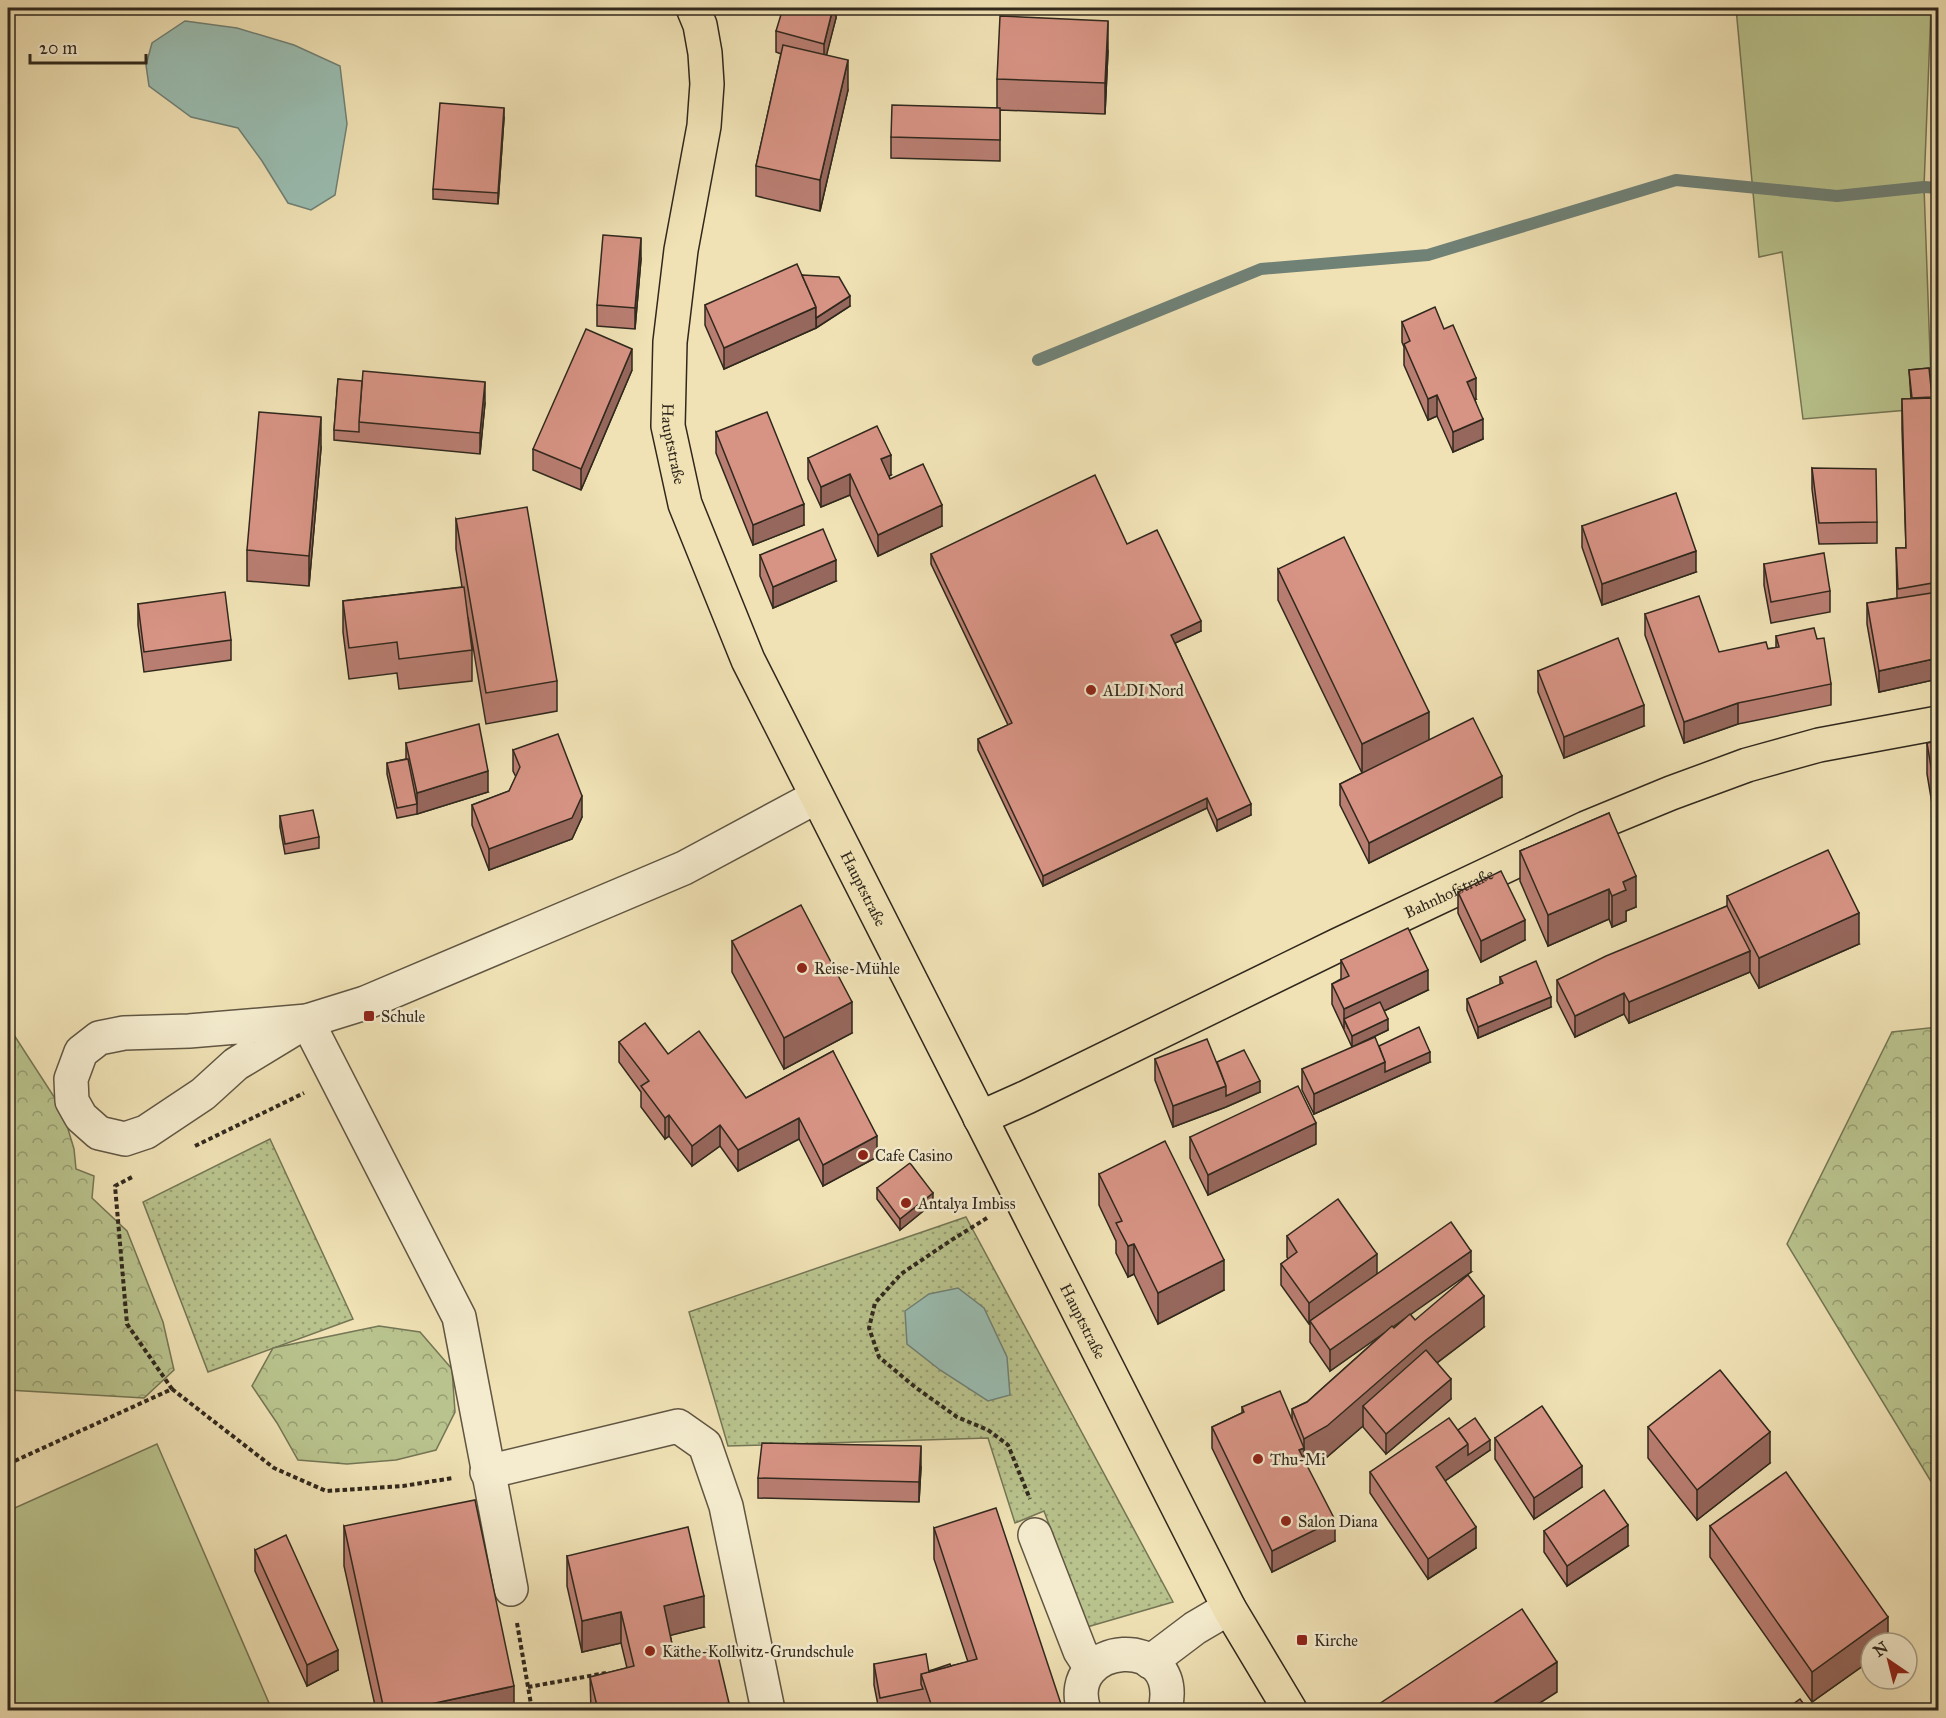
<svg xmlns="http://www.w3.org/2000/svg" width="1946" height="1718" font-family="'IM FELL Great Primer',serif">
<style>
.grass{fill:url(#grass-dots);stroke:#747655;stroke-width:1.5}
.forest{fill:url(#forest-crowns);stroke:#747655;stroke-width:1.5}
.garden{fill:#b9c38d;stroke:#747655;stroke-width:1.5}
.water{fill:#9abdb1;stroke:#708176;stroke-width:1.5}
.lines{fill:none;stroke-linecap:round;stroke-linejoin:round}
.stream{stroke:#708176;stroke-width:12}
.minor-casing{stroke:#605643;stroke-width:36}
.major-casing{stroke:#30281d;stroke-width:36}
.path{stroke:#30281d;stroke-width:4;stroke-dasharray:4.5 3;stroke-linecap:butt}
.minor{stroke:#f5eccf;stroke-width:33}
.major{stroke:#f0e2b5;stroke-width:33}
.wall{fill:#b97e72;stroke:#30281d;stroke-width:1.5;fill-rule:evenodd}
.shaded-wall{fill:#96675c;stroke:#30281d;stroke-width:1.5}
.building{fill:#d79384;stroke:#30281d;stroke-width:1.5}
.poi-dot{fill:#8f2418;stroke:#f5eccf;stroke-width:2}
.labels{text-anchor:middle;stroke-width:5;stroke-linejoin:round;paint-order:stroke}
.street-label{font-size:16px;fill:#30281d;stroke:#f5eccf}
.poi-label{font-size:16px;fill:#30281d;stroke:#f5eccf;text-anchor:start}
</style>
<defs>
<pattern id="grass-dots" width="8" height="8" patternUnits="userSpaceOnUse" patternTransform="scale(1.5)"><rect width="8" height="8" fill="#b9c38d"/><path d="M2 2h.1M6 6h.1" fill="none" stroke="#979e73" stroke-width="1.8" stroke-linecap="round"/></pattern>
<pattern id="forest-crowns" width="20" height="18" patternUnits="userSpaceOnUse" patternTransform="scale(1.5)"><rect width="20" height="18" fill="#b9c38d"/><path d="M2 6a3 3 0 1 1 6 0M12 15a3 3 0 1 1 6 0" fill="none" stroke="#979e73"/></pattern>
</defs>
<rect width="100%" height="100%" fill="#f0e2b5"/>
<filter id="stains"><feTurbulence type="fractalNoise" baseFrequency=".00333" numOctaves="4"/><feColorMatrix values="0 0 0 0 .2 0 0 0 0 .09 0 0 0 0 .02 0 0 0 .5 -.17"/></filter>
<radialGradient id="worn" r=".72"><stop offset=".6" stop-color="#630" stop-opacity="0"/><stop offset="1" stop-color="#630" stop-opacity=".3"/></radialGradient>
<g class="grass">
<polygon points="270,1139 353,1319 208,1372 143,1202"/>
<polygon points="966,1217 1173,1602 1087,1627 1044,1511 1015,1523 988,1438 728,1446 689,1312"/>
</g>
<g class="forest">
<polygon points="1938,1027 1938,1493 1787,1244 1892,1032"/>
<polygon points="8,1028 14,1035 62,1109 74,1149 76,1169 94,1176 92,1198 127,1231 163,1322 174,1370 144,1398 8,1390"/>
<polygon points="379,1326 420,1332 452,1369 455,1412 436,1450 396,1460 347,1464 298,1460 277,1423 252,1386 273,1348"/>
</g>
<g class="garden">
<polygon points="1736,8 1931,8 1924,187 1932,408 1803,419 1782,252 1759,257"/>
<polygon points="157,1444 272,1710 8,1710 8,1511"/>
</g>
<g class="water">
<polygon points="185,21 237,28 294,45 340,66 347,124 335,195 311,210 288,203 262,161 238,128 191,117 149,86 146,65 152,43"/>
<polygon points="958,1288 984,1308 1007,1357 1010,1395 988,1401 940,1370 907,1344 905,1311 929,1294"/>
</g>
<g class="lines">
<polyline class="stream" points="1038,360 1261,269 1428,255 1676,180 1837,196 1924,187 1938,188"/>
<g class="minor-casing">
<g id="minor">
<polyline points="307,1021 236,1064 203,1094 146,1132 125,1139 99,1133 81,1117 72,1101 71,1079 81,1052 99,1038 124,1033 189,1031 307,1021 365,1003 684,868 816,797"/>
<polyline points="307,1021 459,1317 511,1589"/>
<polyline points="487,1472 678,1426 705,1445 726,1506 768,1710"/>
<polyline points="1035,1535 1080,1651 1091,1668"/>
<polyline points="1150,1662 1195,1628 1229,1608"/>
<path d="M1084,1710C1061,1642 1184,1630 1165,1710"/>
</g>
</g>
<g class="major-casing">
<g id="major">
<path id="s1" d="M693,8L700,25L705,53L707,84L704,126L681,250L670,342L668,426L685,504L748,660L1229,1608L1290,1710"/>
<path id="s2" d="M980,1118L1027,1097L1338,945L1586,828L1671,793L1747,765L1819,745L1938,723"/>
</g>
</g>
<g class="path">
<polyline points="195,1146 304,1093"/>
<polyline points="987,1218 950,1241 901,1274 875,1303 869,1328 879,1357 915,1387 957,1417 988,1430 1008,1445 1030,1499"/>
<polyline points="172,1389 274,1468 326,1491 403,1486 453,1478"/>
<polyline points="8,1464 172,1389 127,1324 115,1186 134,1176"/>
<polyline points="517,1623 532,1710"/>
<polyline points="528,1687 606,1673"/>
</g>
<use href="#minor" class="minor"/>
<use href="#major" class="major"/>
</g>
<g class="wall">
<polygon points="836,8 836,18 826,55 848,90 820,211 756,196 756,166 781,54 776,52 776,31"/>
<polygon points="1108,51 1105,114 1000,110 1000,161 891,158 891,137 997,108 997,79"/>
<polygon points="504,118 498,204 433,199 433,189"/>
<polygon points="641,259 635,329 597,326 597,305"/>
<polygon points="802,275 850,306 816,328 724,369 705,325 705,305"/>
<polygon points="1402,322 1476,399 1475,399 1483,439 1453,452 1437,416 1428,420 1404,365 1404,347 1402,342"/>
<polygon points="1929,368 1938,469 1938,679 1879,692 1867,624 1867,603 1897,598 1896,548 1906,548 1902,429 1902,399 1911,399 1909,370"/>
<polygon points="632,370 581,490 533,470 533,449"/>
<polygon points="338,379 485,403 480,454 334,440 334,430"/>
<polygon points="716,432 804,525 753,545 716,453"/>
<polygon points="321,448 309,586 247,581 247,550"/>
<polygon points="808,458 891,475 889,476 890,479 942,526 878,556 850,495 821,507 808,479"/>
<polygon points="1812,468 1877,522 1877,543 1819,544 1812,489"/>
<polygon points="456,519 557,681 557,711 486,724 468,617 472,650 472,681 399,689 397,673 349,679 343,632 343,601 462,587 456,549"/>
<polygon points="1582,526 1696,572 1602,605 1582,547"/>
<polygon points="1127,544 1201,631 1175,643 1251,815 1217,831 1207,808 1043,886 978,750 978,739 1008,725 931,564 931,554"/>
<polygon points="760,555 836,581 773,608 760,576"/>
<polygon points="1764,564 1830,591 1830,612 1771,623 1764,585"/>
<polygon points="1278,569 1429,740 1502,797 1369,863 1340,805 1340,784 1362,773 1278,600"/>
<polygon points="138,604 231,640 231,660 144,672 138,625"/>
<polygon points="1645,614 1719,652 1776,648 1776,636 1817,639 1831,684 1831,705 1738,724 1684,743 1645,635"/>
<polygon points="1538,671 1644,726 1564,758 1538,692"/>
<polygon points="1938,741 1938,839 1927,774 1927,743"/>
<polygon points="406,743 488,792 417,814 397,818 387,774 387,763 406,759"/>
<polygon points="513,750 582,817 572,839 489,870 472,825 472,805 509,791 516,777 513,771"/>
<polygon points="1609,813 1636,907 1626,911 1626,921 1612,927 1609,919 1548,946 1520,881 1520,851"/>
<polygon points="280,816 319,837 319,848 285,854 280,827"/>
<polygon points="1458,892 1525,940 1481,962 1458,913"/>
<polygon points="1727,896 1859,944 1759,988 1750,972 1629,1023 1624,1014 1575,1037 1557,1001 1557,980 1727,906"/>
<polygon points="732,941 852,1033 784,1069 732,972"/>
<polygon points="1341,960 1428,990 1384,1011 1388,1030 1352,1047 1332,1004 1332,984 1341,979"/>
<polygon points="1500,977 1551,1007 1478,1038 1467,1010 1467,999 1500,985"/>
<polygon points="619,1042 668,1054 746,1098 833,1051 877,1157 823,1186 799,1139 738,1171 720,1146 692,1166 669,1136 665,1139 641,1107 641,1092 619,1062"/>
<polygon points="1379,1046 1430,1062 1314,1114 1302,1090 1302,1069"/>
<polygon points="1155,1059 1217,1062 1260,1092 1226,1107 1173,1127 1155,1080"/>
<polygon points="1190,1137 1316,1144 1208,1195 1190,1158"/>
<polygon points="1099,1174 1224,1290 1158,1324 1134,1274 1128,1277 1116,1253 1116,1241 1099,1205"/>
<polygon points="877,1188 933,1203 900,1230 877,1199"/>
<path d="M1287,1236L1377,1274L1471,1272L1410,1314L1415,1320L1484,1327L1437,1363L1451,1399L1386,1454L1363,1427V1426L1327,1457L1307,1467L1335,1541L1272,1572L1212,1448V1427L1242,1413V1407L1292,1419V1409L1307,1402L1385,1332L1330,1371L1310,1342V1323L1309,1324L1281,1285V1264L1288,1259L1287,1257ZM1407,1317L1394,1328L1393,1326Z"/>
<polygon points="1648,1427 1770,1463 1697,1520 1648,1458"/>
<polygon points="1458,1430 1490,1450 1445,1481 1476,1548 1428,1579 1370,1493 1370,1472"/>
<polygon points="1495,1438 1582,1487 1534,1519 1495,1459"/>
<polygon points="921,1467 919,1502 758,1498 758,1478"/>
<polygon points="344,1526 514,1710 376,1710 344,1566"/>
<polygon points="1710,1526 1888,1643 1871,1643 1871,1660 1812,1702 1710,1557"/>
<polygon points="934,1528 1063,1710 879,1710 874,1685 874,1664 929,1671 968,1662 934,1559"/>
<polygon points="1544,1531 1628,1546 1567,1586 1544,1552"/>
<polygon points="255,1550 338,1670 307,1686 255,1571"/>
<polygon points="567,1556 704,1627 670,1635 675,1658 729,1710 591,1710 590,1677 627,1668 621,1643 582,1652 567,1586"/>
</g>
<g class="shaded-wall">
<polygon points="833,8 836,8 836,18 824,65 824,44"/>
<polygon points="1108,21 1108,51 1105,114 1105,83"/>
<polygon points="848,60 848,90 820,211 820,180"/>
<polygon points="504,108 504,118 498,204 498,193"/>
<polygon points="641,238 641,259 635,329 635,308"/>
<polygon points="850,296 850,306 816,328 816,318"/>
<polygon points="816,307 816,328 724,369 724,348"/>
<polygon points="632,349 632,370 581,490 581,469"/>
<polygon points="1476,378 1476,399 1467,403 1467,382"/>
<polygon points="485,382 485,403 480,454 480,433"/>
<polygon points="1437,395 1437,416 1428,420 1428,399"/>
<polygon points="321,417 321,448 309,586 309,556"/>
<polygon points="1483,419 1483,439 1453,452 1453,432"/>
<polygon points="891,455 891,475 881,480 881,459"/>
<polygon points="850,474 850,495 821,507 821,487"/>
<polygon points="804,504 804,525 753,545 753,525"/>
<polygon points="942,505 942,526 878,556 878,535"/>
<polygon points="1696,551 1696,572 1602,605 1602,584"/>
<polygon points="836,560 836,581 773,608 773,587"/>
<polygon points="1201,621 1201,631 1171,645 1171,635"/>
<polygon points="1938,658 1938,679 1879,692 1879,671"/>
<polygon points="1738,703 1738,724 1684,743 1684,722"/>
<polygon points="1644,705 1644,726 1564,758 1564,737"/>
<polygon points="1429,712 1429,743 1362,775 1362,744"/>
<polygon points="488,771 488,792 417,814 417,793"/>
<polygon points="1502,776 1502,797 1369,863 1369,843"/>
<polygon points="582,796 582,817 572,839 489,870 489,849"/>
<polygon points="1207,798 1207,808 1043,886 1043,876"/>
<polygon points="1251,804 1251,815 1217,831 1217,820"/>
<polygon points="1636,876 1636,907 1626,911 1626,921 1612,927 1612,896 1623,882"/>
<polygon points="1609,889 1609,919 1548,946 1548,915"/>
<polygon points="1859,913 1859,944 1759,988 1759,958"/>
<polygon points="1525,920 1525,940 1481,962 1481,941"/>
<polygon points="1750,951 1750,972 1629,1023 1629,1002"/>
<polygon points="1428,970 1428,990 1348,1028 1344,1019 1344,1029 1344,1009"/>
<polygon points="1624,993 1624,1014 1575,1037 1575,1016"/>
<polygon points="1551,997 1551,1007 1478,1038 1478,1027"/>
<polygon points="852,1002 852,1033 784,1069 784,1038"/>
<polygon points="1388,1019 1388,1030 1352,1047 1352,1036"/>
<polygon points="1430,1052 1430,1062 1314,1114 1314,1094 1385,1062"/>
<polygon points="1260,1081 1260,1092 1226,1107 1173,1127 1173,1106 1226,1086"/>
<polygon points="669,1115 669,1136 665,1139 665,1118"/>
<polygon points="799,1118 799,1139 738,1171 738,1150"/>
<polygon points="1316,1123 1316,1144 1208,1195 1208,1175"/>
<polygon points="720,1125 720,1146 692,1166 692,1146"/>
<polygon points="877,1136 877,1157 823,1186 823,1165"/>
<polygon points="933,1193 933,1203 900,1230 900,1219"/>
<polygon points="1134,1244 1134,1274 1128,1277 1128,1246"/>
<polygon points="1471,1251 1471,1272 1330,1371 1330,1350"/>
<polygon points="1377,1254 1377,1275 1310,1321 1309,1324 1309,1303"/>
<polygon points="1224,1260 1224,1290 1158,1324 1158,1293"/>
<polygon points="1484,1296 1484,1327 1426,1371 1363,1406 1363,1426 1327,1457 1304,1469 1304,1439 1426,1340"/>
<polygon points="1451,1379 1451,1399 1386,1454 1386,1434"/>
<polygon points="1770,1432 1770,1463 1697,1520 1697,1490"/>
<polygon points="1490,1440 1490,1450 1436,1487 1436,1467 1468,1444"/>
<polygon points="921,1446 921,1467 919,1502 919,1482"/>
<polygon points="1304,1448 1304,1469 1299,1450"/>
<polygon points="1582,1466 1582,1487 1534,1519 1534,1498"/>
<polygon points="1335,1520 1335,1541 1272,1572 1272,1551"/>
<polygon points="1628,1525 1628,1546 1567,1586 1567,1566"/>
<polygon points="1476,1527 1476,1548 1428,1579 1428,1559"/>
<polygon points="704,1596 704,1627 664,1637 664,1606"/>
<polygon points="621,1612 621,1643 582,1652 582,1621"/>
<polygon points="1888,1617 1888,1643 1871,1643 1871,1660 1812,1702 1812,1672"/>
<polygon points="338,1650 338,1670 307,1686 307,1665"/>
<polygon points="1557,1662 1557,1692 1529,1710 1483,1710"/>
<polygon points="514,1686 514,1710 403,1710"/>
<polygon points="729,1703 729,1710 697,1710"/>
</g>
<g class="building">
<polygon points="783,8 833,8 824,44 776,31"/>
<polygon points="1000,16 1108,21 1105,83 997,79"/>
<polygon points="783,45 848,60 820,180 756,166"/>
<polygon points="440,103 504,108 498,193 433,189"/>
<polygon points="892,105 1000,108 1000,140 891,137"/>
<polygon points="603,235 641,238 635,308 597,305"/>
<polygon points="797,264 816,307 724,348 705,305"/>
<polygon points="802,275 839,277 850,296 816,318 816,307"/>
<polygon points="1435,307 1444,329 1453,325 1476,378 1467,382 1483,419 1453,432 1437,395 1428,399 1404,344 1410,341 1402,322"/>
<polygon points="586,329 632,349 581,469 533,449"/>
<polygon points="1929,368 1932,397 1912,398 1909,370"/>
<polygon points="363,371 485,382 480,433 359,422"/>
<polygon points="338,379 362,381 359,422 359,432 334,430"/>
<polygon points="1932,398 1938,471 1938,582 1898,589 1896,548 1906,548 1902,399"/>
<polygon points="259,412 321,417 309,556 247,550"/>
<polygon points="767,412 804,504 753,525 716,432"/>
<polygon points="877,426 891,455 881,459 890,479 923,464 942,505 878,535 850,474 821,487 808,458"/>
<polygon points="1812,468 1876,469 1877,522 1819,523"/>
<polygon points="1095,475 1127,544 1157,530 1201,621 1171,635 1251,804 1217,820 1207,798 1043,876 978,739 1012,723 931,554"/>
<polygon points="1676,493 1696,551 1602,584 1582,526"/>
<polygon points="527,507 557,681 486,693 456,519"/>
<polygon points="823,529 836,560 773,587 760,555"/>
<polygon points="1344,537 1429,712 1362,744 1278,569"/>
<polygon points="1824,553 1830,591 1771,602 1764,564"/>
<polygon points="464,587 472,650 399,659 397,642 349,648 343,601"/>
<polygon points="225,592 231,640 144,652 138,604"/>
<polygon points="1938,592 1938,658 1879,671 1867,603"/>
<polygon points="1699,596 1719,652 1766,642 1768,649 1779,647 1776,636 1814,628 1817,639 1824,638 1831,684 1738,703 1684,722 1645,614"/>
<polygon points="1618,638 1644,705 1564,737 1538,671"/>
<polygon points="1473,718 1502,776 1369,843 1340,784"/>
<polygon points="479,724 488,771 417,793 406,743"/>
<polygon points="558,734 582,796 572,818 489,849 472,805 509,791 520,767 513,750"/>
<polygon points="1938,741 1938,808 1927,743"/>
<polygon points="408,759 417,804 397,808 387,763"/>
<polygon points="313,810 319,837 285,844 280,816"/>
<polygon points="1609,813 1636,876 1623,882 1626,890 1612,896 1609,889 1548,915 1520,851"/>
<polygon points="1828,850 1859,913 1759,958 1727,896"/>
<polygon points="1501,871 1525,920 1481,941 1458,892"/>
<polygon points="801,905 852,1002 784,1038 732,941"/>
<polygon points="1727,906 1750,951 1629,1002 1624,993 1575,1016 1557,980 1606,956"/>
<polygon points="1408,928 1428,970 1344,1009 1332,984 1349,976 1341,960"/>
<polygon points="1536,961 1551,997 1478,1027 1467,999 1503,983 1500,977"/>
<polygon points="1380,1002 1388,1019 1352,1036 1344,1019"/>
<polygon points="645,1023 668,1054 699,1031 746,1098 833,1051 877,1136 823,1165 799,1118 738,1150 720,1125 692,1146 669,1115 665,1118 641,1086 649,1081 619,1042"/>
<polygon points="1419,1027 1430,1052 1385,1072 1385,1062 1379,1046"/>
<polygon points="1375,1037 1385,1062 1314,1094 1302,1069"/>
<polygon points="1207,1039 1226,1086 1173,1106 1155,1059"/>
<polygon points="1244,1050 1260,1081 1226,1096 1226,1086 1217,1062"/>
<polygon points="1298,1086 1316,1123 1208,1175 1190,1137"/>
<polygon points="1165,1141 1224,1260 1158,1293 1134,1244 1128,1246 1116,1223 1122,1221 1099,1174"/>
<polygon points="910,1163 933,1193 900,1219 877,1188"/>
<polygon points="1338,1199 1377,1254 1309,1303 1281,1264 1297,1252 1287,1236"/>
<polygon points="1451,1222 1471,1251 1330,1350 1310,1321"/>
<polygon points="1468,1275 1484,1296 1426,1340 1327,1426 1304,1439 1292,1409 1307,1402 1392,1326 1394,1328 1410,1314 1415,1320"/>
<polygon points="1426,1350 1451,1379 1386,1434 1363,1406"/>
<polygon points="1720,1370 1770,1432 1697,1490 1648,1427"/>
<polygon points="1280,1391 1304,1448 1299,1450 1335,1520 1272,1551 1212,1427 1244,1412 1242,1407"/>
<polygon points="1542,1406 1582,1466 1534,1498 1495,1438"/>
<polygon points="1449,1418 1468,1444 1436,1467 1476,1527 1428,1559 1370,1472"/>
<polygon points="1475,1418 1490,1440 1468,1455 1468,1444 1458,1430"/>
<polygon points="762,1443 921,1446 919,1482 758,1478"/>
<polygon points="1786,1472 1888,1617 1812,1672 1710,1526"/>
<polygon points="1604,1490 1628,1525 1567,1566 1544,1531"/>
<polygon points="475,1500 514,1686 403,1710 384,1710 344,1526"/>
<polygon points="996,1508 1063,1710 933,1710 921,1674 977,1659 934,1528"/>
<polygon points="688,1527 704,1596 664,1606 675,1658 716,1648 729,1703 697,1710 598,1710 590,1677 634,1666 621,1612 582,1621 567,1556"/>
<polygon points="286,1535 338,1650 307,1665 255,1550"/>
<polygon points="1522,1609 1557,1662 1483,1710 1370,1710"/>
<polygon points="926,1654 929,1672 921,1674 921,1684 923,1689 880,1698 874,1664"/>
<polygon points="950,1664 951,1666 929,1672 929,1671"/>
<polygon points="1800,1699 1808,1710 1785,1710"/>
</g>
<g class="poi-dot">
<circle cx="1091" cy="690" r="6"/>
<circle cx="802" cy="968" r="6"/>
<rect x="363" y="1010" width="12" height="12" rx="3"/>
<circle cx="863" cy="1155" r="6"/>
<circle cx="906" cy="1203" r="6"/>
<circle cx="1258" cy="1459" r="6"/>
<circle cx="1286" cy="1521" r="6"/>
<rect x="1296" y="1634" width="12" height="12" rx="3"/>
<circle cx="650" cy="1651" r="6"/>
</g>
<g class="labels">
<g class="street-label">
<text dy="6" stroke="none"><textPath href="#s1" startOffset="441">Hauptstraße</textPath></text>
<text dy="6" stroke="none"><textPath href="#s1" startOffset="927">Hauptstraße</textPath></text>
<text dy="6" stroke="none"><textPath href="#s2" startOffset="520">Bahnhofstraße</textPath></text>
<text dy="6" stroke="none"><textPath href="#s1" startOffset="1412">Hauptstraße</textPath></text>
</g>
<g class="poi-label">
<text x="1103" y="696">ALDI Nord</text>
<text x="814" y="974">Reise-Mühle</text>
<text x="381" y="1022">Schule</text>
<text x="875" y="1161">Cafe Casino</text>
<text x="918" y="1209">Antalya Imbiss</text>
<text x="1270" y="1465">Thu-Mi</text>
<text x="1298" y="1527">Salon Diana</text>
<text x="1314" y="1646">Kirche</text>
<text x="662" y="1657">Käthe-Kollwitz-Grundschule</text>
</g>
</g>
<rect width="1946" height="1718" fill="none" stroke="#f0e2b5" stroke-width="30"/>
<rect x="9" y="9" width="1928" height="1700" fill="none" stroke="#30281d" stroke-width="3"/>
<rect x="15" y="15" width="1916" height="1688" fill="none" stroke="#30281d" stroke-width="1.5"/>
<g transform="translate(1889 1661) rotate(325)"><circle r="28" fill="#f5eccf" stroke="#a69e88" stroke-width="1.5"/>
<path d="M0-4.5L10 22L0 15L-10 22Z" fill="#8f2418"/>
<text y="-9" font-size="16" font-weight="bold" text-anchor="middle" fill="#30281d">N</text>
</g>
<path d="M30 54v9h116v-9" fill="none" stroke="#30281d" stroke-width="3"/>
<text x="39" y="54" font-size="18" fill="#30281d" stroke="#f5eccf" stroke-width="4.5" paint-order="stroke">20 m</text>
<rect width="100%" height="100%" filter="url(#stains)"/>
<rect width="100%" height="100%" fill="url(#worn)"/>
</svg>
